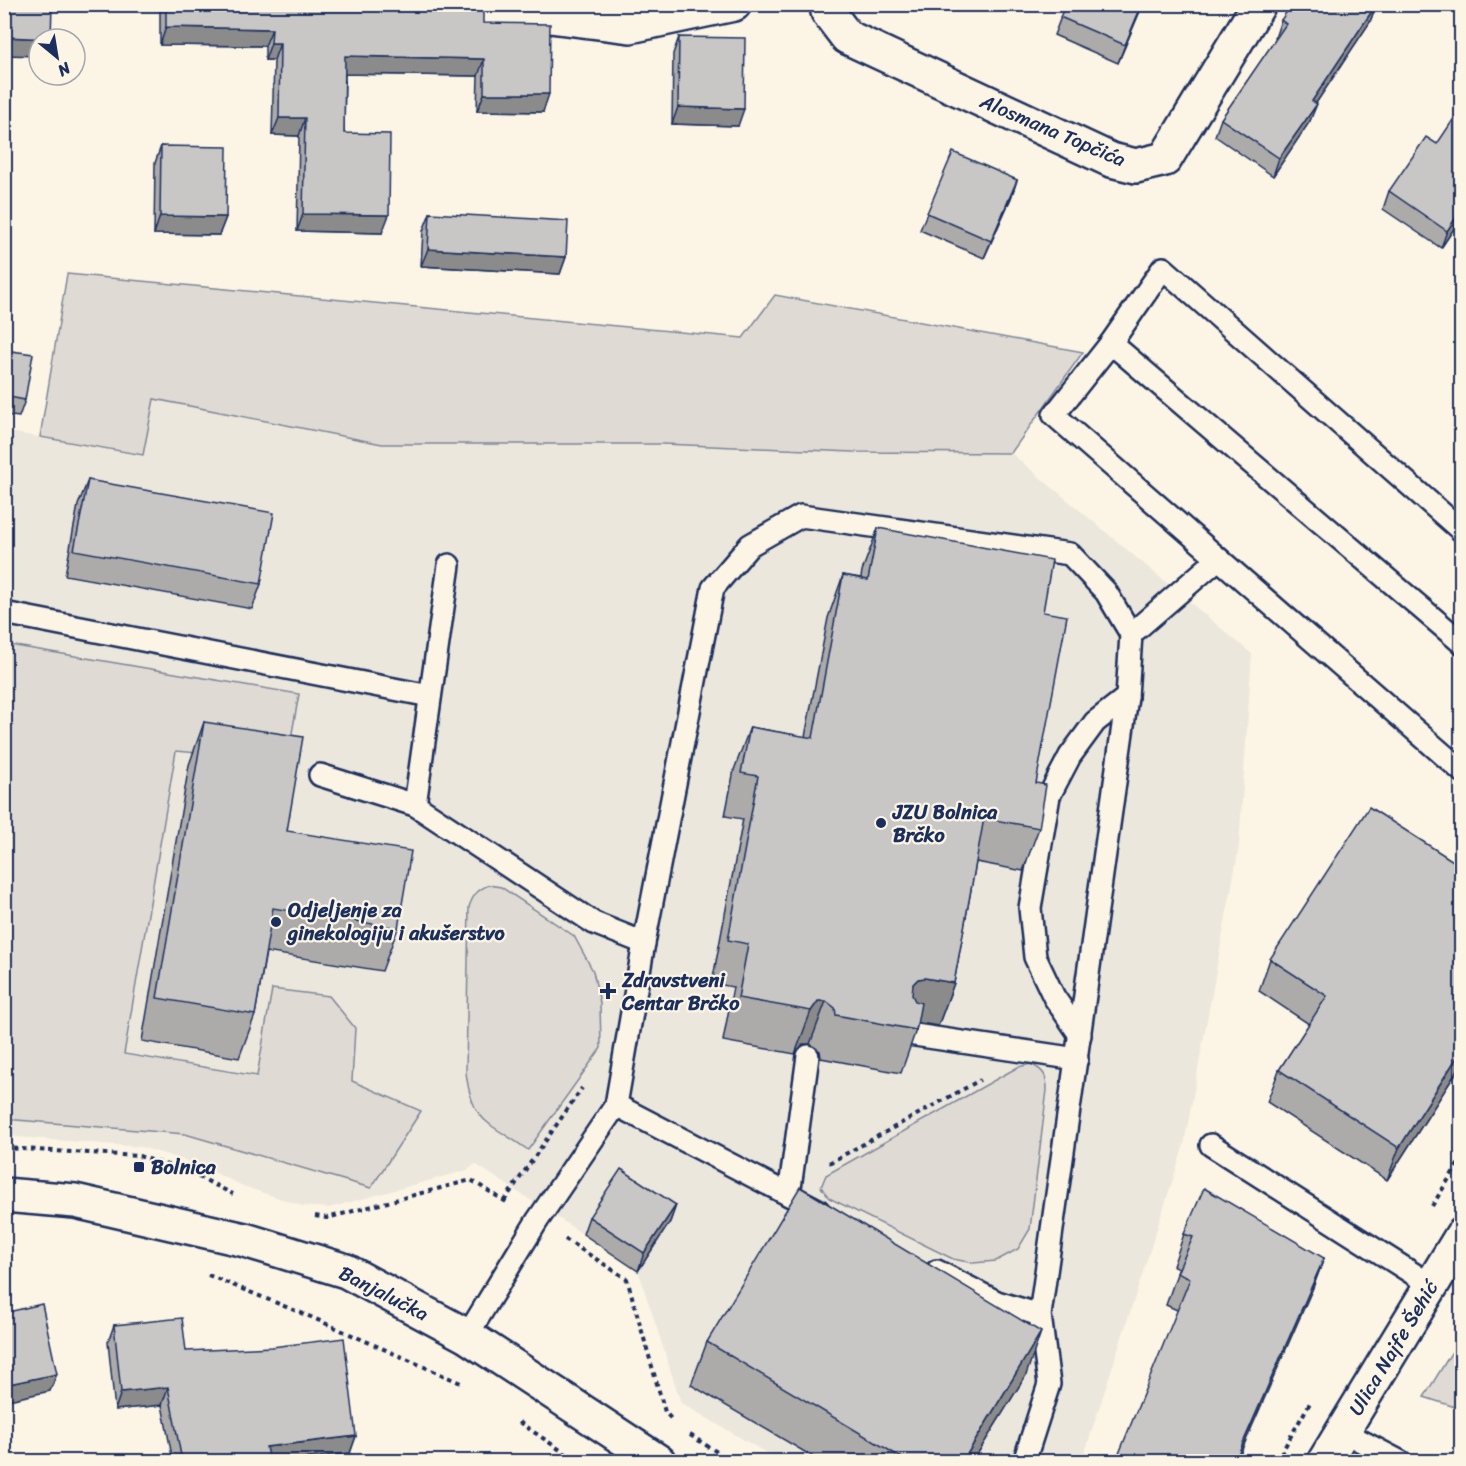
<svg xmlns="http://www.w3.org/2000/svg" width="1466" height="1466" font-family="Sriracha,sans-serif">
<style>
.built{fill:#ece7dc}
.green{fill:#dfdbd4;stroke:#7d8599;stroke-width:1.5}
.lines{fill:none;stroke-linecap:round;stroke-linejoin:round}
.service-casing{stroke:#1b2f5e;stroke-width:26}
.minor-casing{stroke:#1b2f5e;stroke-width:38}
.secondary-casing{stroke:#1b2f5e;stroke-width:38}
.path{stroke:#1b2f5e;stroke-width:4;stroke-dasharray:4.5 4.5;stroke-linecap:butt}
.service{stroke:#fcf5e5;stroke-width:21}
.minor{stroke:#fcf5e5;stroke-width:33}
.secondary{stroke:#fcf5e5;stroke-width:33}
.wall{fill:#acabaa;stroke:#1b2f5e;stroke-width:1.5}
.shaded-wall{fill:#8c8b8b;stroke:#1b2f5e;stroke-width:1.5}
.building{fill:#c8c7c6;stroke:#1b2f5e;stroke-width:1.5}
.poi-dot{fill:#1b2f5e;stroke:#fcf5e5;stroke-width:2}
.labels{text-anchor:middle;stroke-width:4.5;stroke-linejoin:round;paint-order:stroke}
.street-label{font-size:20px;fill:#1b2f5e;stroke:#fcf5e5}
.poi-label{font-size:20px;font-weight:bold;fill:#1b2f5e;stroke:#fcf5e5;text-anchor:start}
</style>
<rect width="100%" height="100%" fill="#fcf5e5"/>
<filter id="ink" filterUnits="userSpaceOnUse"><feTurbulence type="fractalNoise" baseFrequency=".0167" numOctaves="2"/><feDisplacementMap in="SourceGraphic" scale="12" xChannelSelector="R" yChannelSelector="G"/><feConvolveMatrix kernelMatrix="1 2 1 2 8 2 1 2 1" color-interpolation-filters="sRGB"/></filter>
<g filter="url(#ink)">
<polygon class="built" points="154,399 382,444 663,444 853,452 1011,453 1252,654 1239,847 1184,1145 1082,1461 780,1461 681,1403 638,1270 475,1164 468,1170 329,1208 302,1206 243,1186 194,1163 141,1147 5,1136 4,431 143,455"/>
<g class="green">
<polygon points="67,274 743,338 775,295 1083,352 1011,453 853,452 663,444 382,444 154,399 143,455 40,437"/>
<polygon points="4,644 299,694 287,761 176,751 124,1054 257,1076 272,989 329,996 355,1028 352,1081 421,1111 371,1188 185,1134 5,1119"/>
<path d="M489,885L501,887L574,936L593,971L600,1003L601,1048L528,1150C490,1122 472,1125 466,1072L469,907C473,895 477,890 489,885Z"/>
<path d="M1031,1064C1044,1071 1047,1075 1047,1090L1030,1229L1018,1249L996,1261L973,1263L953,1259L829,1198L821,1187L826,1175L1018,1067Z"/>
<polygon points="1461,1337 1461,1409 1424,1397"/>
</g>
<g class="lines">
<g class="service-casing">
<g id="service">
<polyline points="1111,343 1054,415 1462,771"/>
<polyline points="1462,531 1163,268 1111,343 1462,643"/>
<polyline points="4,613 430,696"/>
<polyline points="1131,634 1218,559"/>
<polyline points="320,775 415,805 594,923 644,943"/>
<polyline points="415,805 449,565"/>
<polyline points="908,1034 1077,1059"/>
<polyline points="1080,1035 1054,997 1035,957 1030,908 1049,796 1070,756 1095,722 1127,697"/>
<polyline points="1211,1145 1431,1285"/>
<polyline points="789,1195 808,1056"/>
<polyline points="818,1210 616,1105 644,943 713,588 750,545 801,516 1070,554 1106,592 1131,634 1127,697 1040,1315 1049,1384 1024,1462"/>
<polyline points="937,1271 997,1302 1040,1315"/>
<polyline points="467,1336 537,1221 616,1105"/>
<polyline points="1342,1431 1401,1462"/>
</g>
</g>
<g class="minor-casing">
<g id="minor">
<polyline points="453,4 630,26 734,4"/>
<polyline points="827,4 828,12 847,37 1111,160 1136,166 1165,159 1259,4"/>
<polyline points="1324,1462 1462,1235"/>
</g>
</g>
<g class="secondary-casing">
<polyline id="secondary" points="4,1195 75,1201 245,1240 346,1271 467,1336 659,1462"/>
</g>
<g class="path">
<polyline points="4,1148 139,1156 189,1172 233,1194"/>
<polyline points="829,1163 980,1080"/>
<polyline points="504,1201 582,1088"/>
<polyline points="1432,1206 1462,1158"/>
<polyline points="315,1216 327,1218 471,1180 508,1203"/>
<polyline points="565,1239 627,1279 665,1412 673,1421"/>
<polyline points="208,1275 311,1317 463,1384"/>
<polyline points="519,1422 578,1462"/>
<polyline points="690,1435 733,1462"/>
<polyline points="1276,1462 1311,1401"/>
</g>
<use href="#service" class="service"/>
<use href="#minor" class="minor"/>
<use href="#secondary" class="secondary"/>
</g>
<g class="wall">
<polygon points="160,4 455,4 483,23 543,112 477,111 478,76 345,74 344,133 382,233 297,231 299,136 272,135 274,60 265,60 265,46 160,45"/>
<polygon points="1066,4 1143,4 1118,63 1054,35"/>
<polygon points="1376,5 1370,22 1316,103 1310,121 1273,176 1215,136 1221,119 1276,39 1275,38 1281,20"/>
<polygon points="679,37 738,126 672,124 673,54"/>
<polygon points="161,146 226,217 219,235 154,234 155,163"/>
<polygon points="1017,180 1011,198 984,258 920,230 927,213"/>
<polygon points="1389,191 1461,218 1441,248 1383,209"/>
<polygon points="430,213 566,257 560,274 421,266 423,231"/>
<polygon points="4,350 25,400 19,417 4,415"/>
<polygon points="88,480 261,584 252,609 65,575 78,505"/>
<polygon points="878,528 1043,612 1036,783 1039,828 1023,871 976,862 954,983 938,1026 918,1023 916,1030 901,1073 821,1058 820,1051 810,1044 803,1044 795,1054 723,1041 733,987 712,983 743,819 725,816 734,770 750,727 805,737 828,618 843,575 861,578 862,571"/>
<polygon points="204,722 287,831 398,928 382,971 266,952 255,1015 239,1058 142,1041 189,765"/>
<polygon points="1270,959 1461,1065 1387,1180 1267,1102 1279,1070 1309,1024 1259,991"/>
<polygon points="676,1205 670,1222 638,1271 583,1234 589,1217"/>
<polygon points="1184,1234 1324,1258 1312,1290 1177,1310 1166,1305 1179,1268 1173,1266"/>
<polygon points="114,1325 186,1351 356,1436 350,1453 285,1461 173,1461 162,1405 115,1410 108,1342"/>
<polygon points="707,1342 1026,1375 973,1461 820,1461 691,1385"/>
</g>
<g class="shaded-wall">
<polygon points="1142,4 1143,4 1118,63 1125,45"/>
<polygon points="1376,5 1370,22 1306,118 1312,101"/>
<polygon points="166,27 272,29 265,46 160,45"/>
<polygon points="4,37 51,39 39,39 39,56 4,55"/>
<polygon points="271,43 280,43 274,60 265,60"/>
<polygon points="345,56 484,59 478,76 339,74"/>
<polygon points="484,94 549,94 543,112 477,111"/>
<polygon points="1317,104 1310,121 1273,176 1279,158"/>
<polygon points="678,107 744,109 738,126 672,124"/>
<polygon points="279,118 305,118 299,136 272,135"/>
<polygon points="1017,180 1011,198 984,258 991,241"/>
<polygon points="1461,210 1461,218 1441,248 1447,231"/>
<polygon points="303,214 389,215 382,233 297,231"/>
<polygon points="160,216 226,217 219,235 154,234"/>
<polygon points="428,249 566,257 560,274 421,266"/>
<polygon points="925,978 954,983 938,1026 909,1021 903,1022 913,984 918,979"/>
<polygon points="818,1001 826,1001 810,1044 803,1044 795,1054 811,1011"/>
<polygon points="1461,1051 1461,1065 1387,1180 1399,1148"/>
<polygon points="676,1205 670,1222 638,1271 644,1253"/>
<polygon points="1324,1258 1312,1290 1237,1461 1235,1461"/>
<polygon points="1041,1332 1026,1375 973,1461 963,1461"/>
<polygon points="57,1374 50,1391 4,1401 4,1385"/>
<polygon points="168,1387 162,1405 115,1410 121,1392"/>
<polygon points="356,1436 350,1453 285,1461 261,1461 266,1447"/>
</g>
<g class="building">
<polygon points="4,4 52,4 51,39 4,37"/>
<polygon points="166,4 455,4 483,9 483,23 550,24 549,94 484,94 484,59 345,56 344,133 390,134 389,215 303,214 305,118 279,118 280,43 271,43 272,29 166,27"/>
<polygon points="1066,4 1142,4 1125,45 1060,17"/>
<polygon points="1292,4 1376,5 1312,101 1317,104 1279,158 1221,119 1286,24 1281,20"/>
<polygon points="679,37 745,38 744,109 678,107"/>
<polygon points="1461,108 1461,210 1447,231 1389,191 1426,137 1437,144"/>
<polygon points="161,146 227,147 226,217 160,216"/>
<polygon points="953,152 1017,180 991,241 927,213"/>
<polygon points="430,213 568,221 566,257 428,249"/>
<polygon points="4,350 33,354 25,400 4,396"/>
<polygon points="88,480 274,513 261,584 74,550"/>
<polygon points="878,528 1052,560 1043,612 1067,616 1036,783 1046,785 1039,828 984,818 954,983 925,978 918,979 913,984 912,995 915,1001 921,1003 916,1030 836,1015 835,1008 826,1001 818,1001 811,1011 738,998 748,944 728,940 758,776 741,773 750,727 813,738 843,575 868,580"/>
<polygon points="204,722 303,737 287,831 411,851 398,928 273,908 255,1015 157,998"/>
<polygon points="1369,807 1461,866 1461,1051 1399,1148 1279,1070 1327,996 1270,959"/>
<polygon points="621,1169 676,1205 644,1253 589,1217"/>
<polygon points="800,1187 1041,1332 963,1461 907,1461 707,1342"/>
<polygon points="1204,1188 1324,1258 1235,1461 1116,1461 1190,1279 1177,1273 1193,1237 1184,1234"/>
<polygon points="42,1304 57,1374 4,1385 4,1313"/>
<polygon points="182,1318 186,1351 272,1347 344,1338 356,1436 266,1447 269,1461 182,1461 168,1387 121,1392 114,1325"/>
<polygon points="562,1456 570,1461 559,1461"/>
</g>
</g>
<g class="poi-dot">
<circle cx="881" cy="823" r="6"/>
<circle cx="276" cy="922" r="6"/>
<path d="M605 982h6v6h6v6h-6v6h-6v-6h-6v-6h6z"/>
<rect x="133" y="1161" width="12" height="12" rx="3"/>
</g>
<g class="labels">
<g class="street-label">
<text transform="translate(1053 130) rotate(23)" y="7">Alosmana Topčića</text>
<text transform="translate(384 1293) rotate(27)" y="7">Banjalučka</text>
<text transform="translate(1393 1348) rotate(-59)" y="7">Ulica Najfe Šehić</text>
</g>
<g class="poi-label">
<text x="893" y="819">JZU Bolnica<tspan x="893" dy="23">Brčko</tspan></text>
<text x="288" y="917">Odjeljenje za<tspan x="288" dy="23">ginekologiju i akušerstvo</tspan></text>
<text x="622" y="987">Zdravstveni<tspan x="622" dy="23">Centar Brčko</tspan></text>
<text x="151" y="1174">Bolnica</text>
</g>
</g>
<rect width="1466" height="1466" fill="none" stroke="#fcf5e5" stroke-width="24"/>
<rect x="12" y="12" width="1442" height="1442" fill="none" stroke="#1b2f5e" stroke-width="2" filter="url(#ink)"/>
<g transform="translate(57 57) rotate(150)"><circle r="28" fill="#fcf5e5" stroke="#a2a6af" stroke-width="1.5"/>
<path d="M0-4.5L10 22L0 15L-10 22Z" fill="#1b2f5e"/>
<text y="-9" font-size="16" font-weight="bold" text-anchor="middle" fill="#1b2f5e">N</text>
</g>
</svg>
